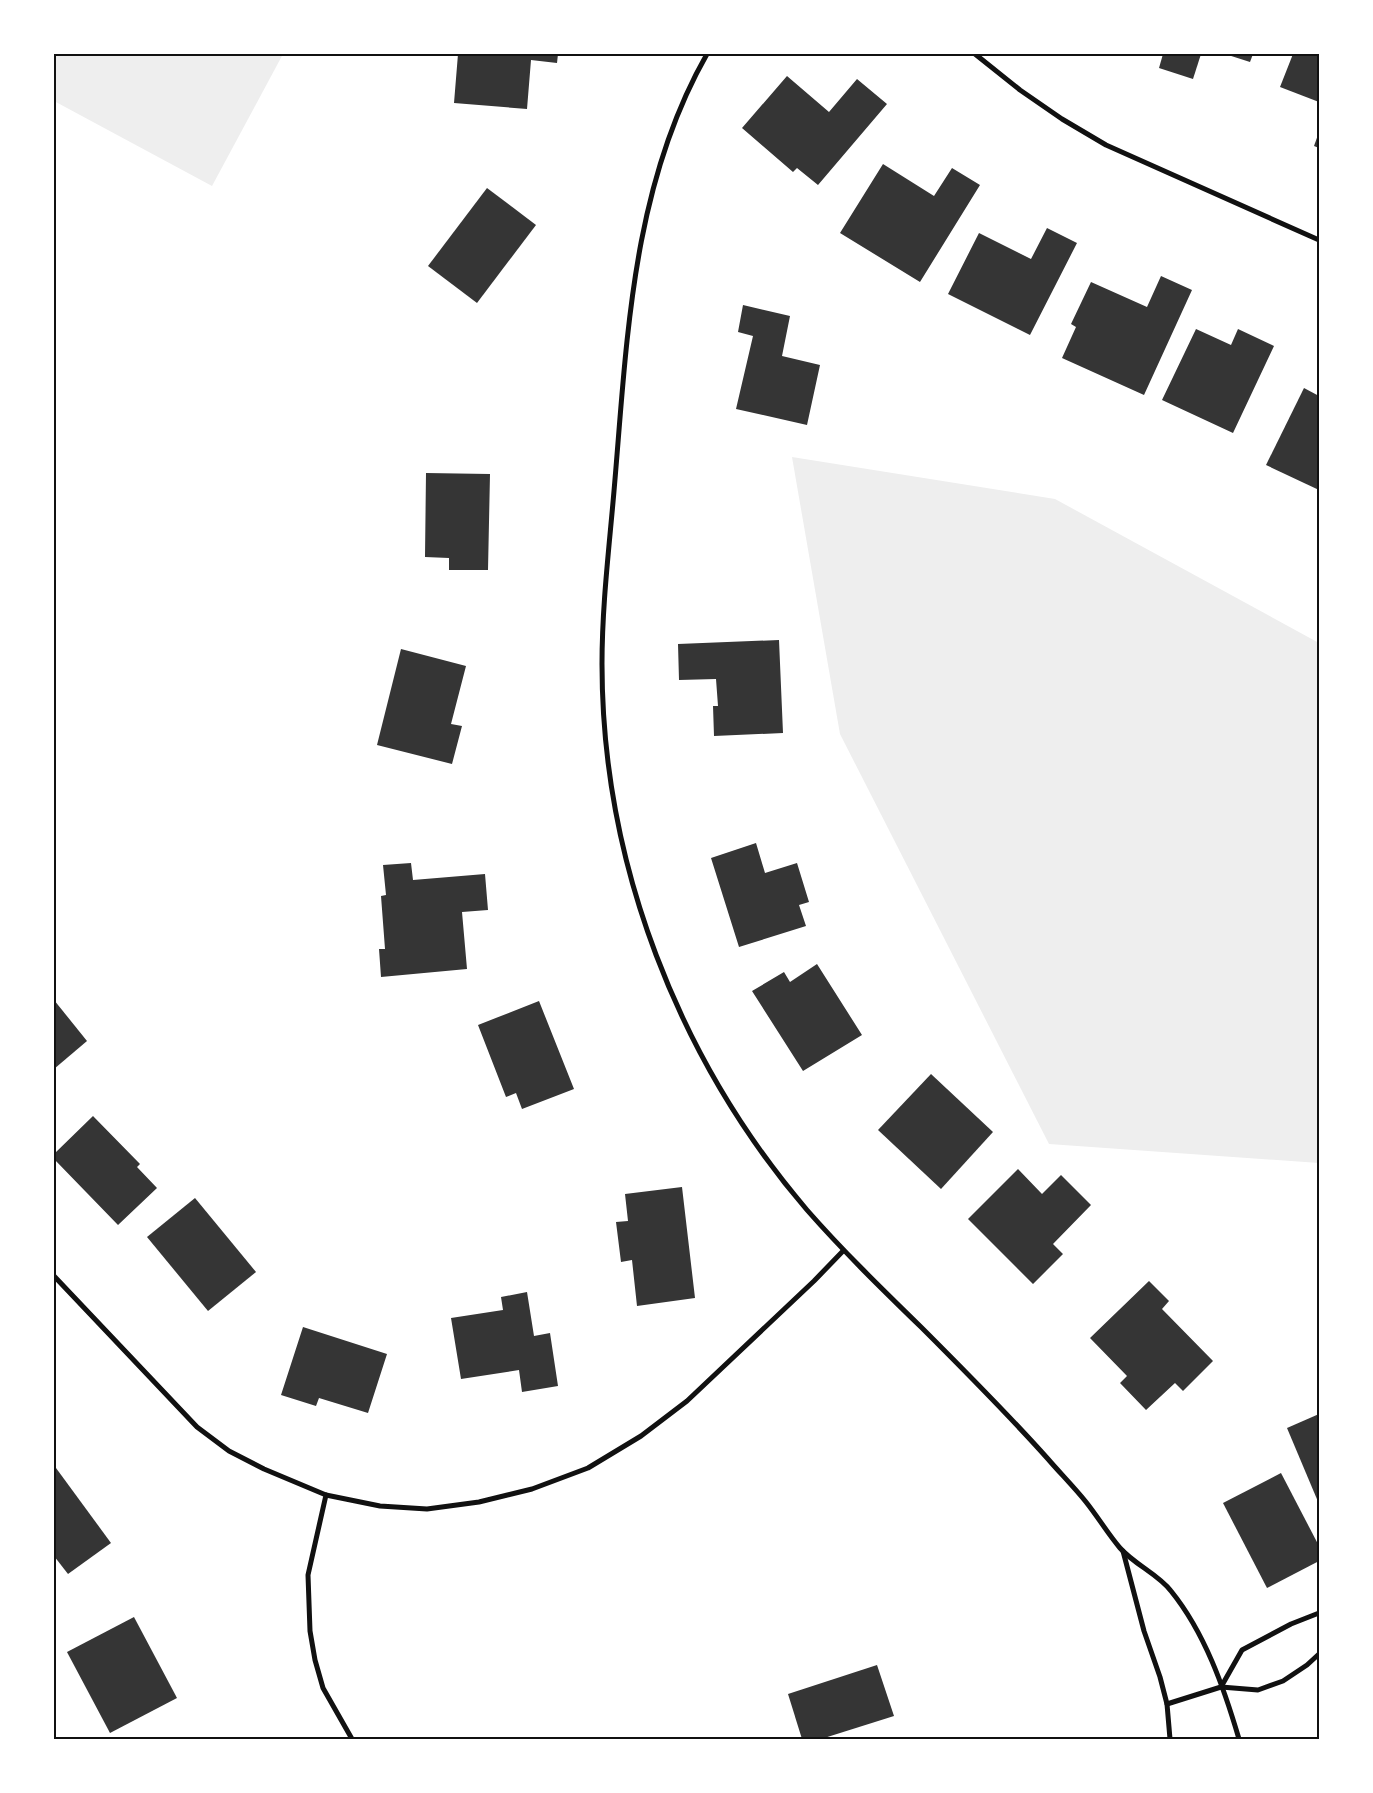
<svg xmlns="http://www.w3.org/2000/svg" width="1373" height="1793" font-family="Quicksand,sans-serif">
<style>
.green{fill:#eee}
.building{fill:#353535}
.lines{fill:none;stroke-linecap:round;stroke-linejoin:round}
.minor{stroke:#111;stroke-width:5}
.neatline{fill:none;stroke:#111;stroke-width:2}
</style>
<rect width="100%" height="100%" fill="#fff"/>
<g class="green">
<polygon points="54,54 283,54 212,186 54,101"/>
<polygon points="792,457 1055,499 1319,643 1319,1163 1049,1144 840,734"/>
</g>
<g class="building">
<polygon points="458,54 558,54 557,63 531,60 527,109 454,103"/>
<polygon points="1163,54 1201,54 1193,79 1159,68"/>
<polygon points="1225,54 1253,54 1250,62"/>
<polygon points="1293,54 1319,54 1319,102 1280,87"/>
<polygon points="787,76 829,112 857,79 887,104 818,185 797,168 793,172 742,128"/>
<polygon points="1319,132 1319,148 1314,146"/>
<polygon points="883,164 934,196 952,168 980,185 920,282 840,233"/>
<polygon points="487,188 536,225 477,303 428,266"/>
<polygon points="1047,228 1077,243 1030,335 948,294 979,233 1031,259"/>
<polygon points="1161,276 1192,290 1144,395 1062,358 1076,327 1071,324 1091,282 1147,307"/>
<polygon points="743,305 790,316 782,356 820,365 807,425 736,409 753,336 738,332"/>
<polygon points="1196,329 1231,345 1238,329 1274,346 1233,433 1162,400"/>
<polygon points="1304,388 1319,396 1319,490 1266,465"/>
<polygon points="426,473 490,474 488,570 449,570 449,558 425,557"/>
<polygon points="779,640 783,733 714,736 713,706 718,706 716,679 679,680 678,644"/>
<polygon points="401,649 466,666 451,724 462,726 452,764 377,745"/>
<polygon points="756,843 765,873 797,863 809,902 799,905 806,926 739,947 711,858"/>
<polygon points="411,863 413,880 485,874 488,910 462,912 467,969 381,977 379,949 385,949 381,896 386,895 383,865"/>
<polygon points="817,964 862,1035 803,1071 752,991 784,972 790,982"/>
<polygon points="54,1000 87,1041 54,1069"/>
<polygon points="539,1001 574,1089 522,1109 516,1093 506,1097 478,1025"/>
<polygon points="931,1074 993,1132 941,1189 878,1130"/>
<polygon points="93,1116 140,1164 137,1167 157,1188 118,1225 54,1159 54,1154"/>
<polygon points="1018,1169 1042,1194 1061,1175 1091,1205 1053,1244 1063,1254 1033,1284 968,1219"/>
<polygon points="682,1187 695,1298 637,1306 632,1260 621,1262 616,1222 628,1221 625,1194"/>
<polygon points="195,1198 256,1272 208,1311 147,1237"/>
<polygon points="1149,1281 1169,1301 1162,1309 1213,1361 1183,1391 1175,1383 1146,1410 1120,1383 1127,1376 1090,1338"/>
<polygon points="527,1292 534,1336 550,1333 558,1386 522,1392 519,1370 461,1379 451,1318 503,1310 501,1297"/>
<polygon points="303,1327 387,1354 368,1413 319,1398 316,1406 281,1395"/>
<polygon points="1319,1414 1319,1504 1287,1428"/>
<polygon points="56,1468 111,1543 68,1574 54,1556 54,1470"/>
<polygon points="1281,1473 1319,1546 1319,1561 1267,1588 1223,1503"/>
<polygon points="134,1617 177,1698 110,1733 67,1652"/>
<polygon points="877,1665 894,1716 821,1739 802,1739 788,1694"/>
</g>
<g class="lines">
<g class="minor">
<path d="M707,54C631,187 627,342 614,491C609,549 602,606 602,664C602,863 678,1059 807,1210C843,1251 882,1289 921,1327C964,1370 1007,1413 1048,1459C1060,1473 1074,1487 1086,1502C1098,1517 1108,1534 1120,1548C1135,1565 1158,1574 1171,1591C1205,1633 1224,1688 1239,1739"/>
<polyline points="975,54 1020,90 1062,119 1106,145 1319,240"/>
<polyline points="54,1276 197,1427 229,1451 264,1469 326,1495 380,1506 427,1509 479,1502 532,1489 588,1468 641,1436 687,1401 814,1281 843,1251"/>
<polyline points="326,1495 308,1575 310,1631 315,1660 323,1688 352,1739"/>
<polyline points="1123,1551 1144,1631 1160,1677 1167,1704 1170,1739"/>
<polyline points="1221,1687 1242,1650 1291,1624 1319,1613"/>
<polyline points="1167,1704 1221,1687 1258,1690 1283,1681 1307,1665 1319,1654"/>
</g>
</g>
<rect width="1373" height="1793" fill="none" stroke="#ffffff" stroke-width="110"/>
<rect x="55" y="55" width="1263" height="1683" class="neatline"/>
</svg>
